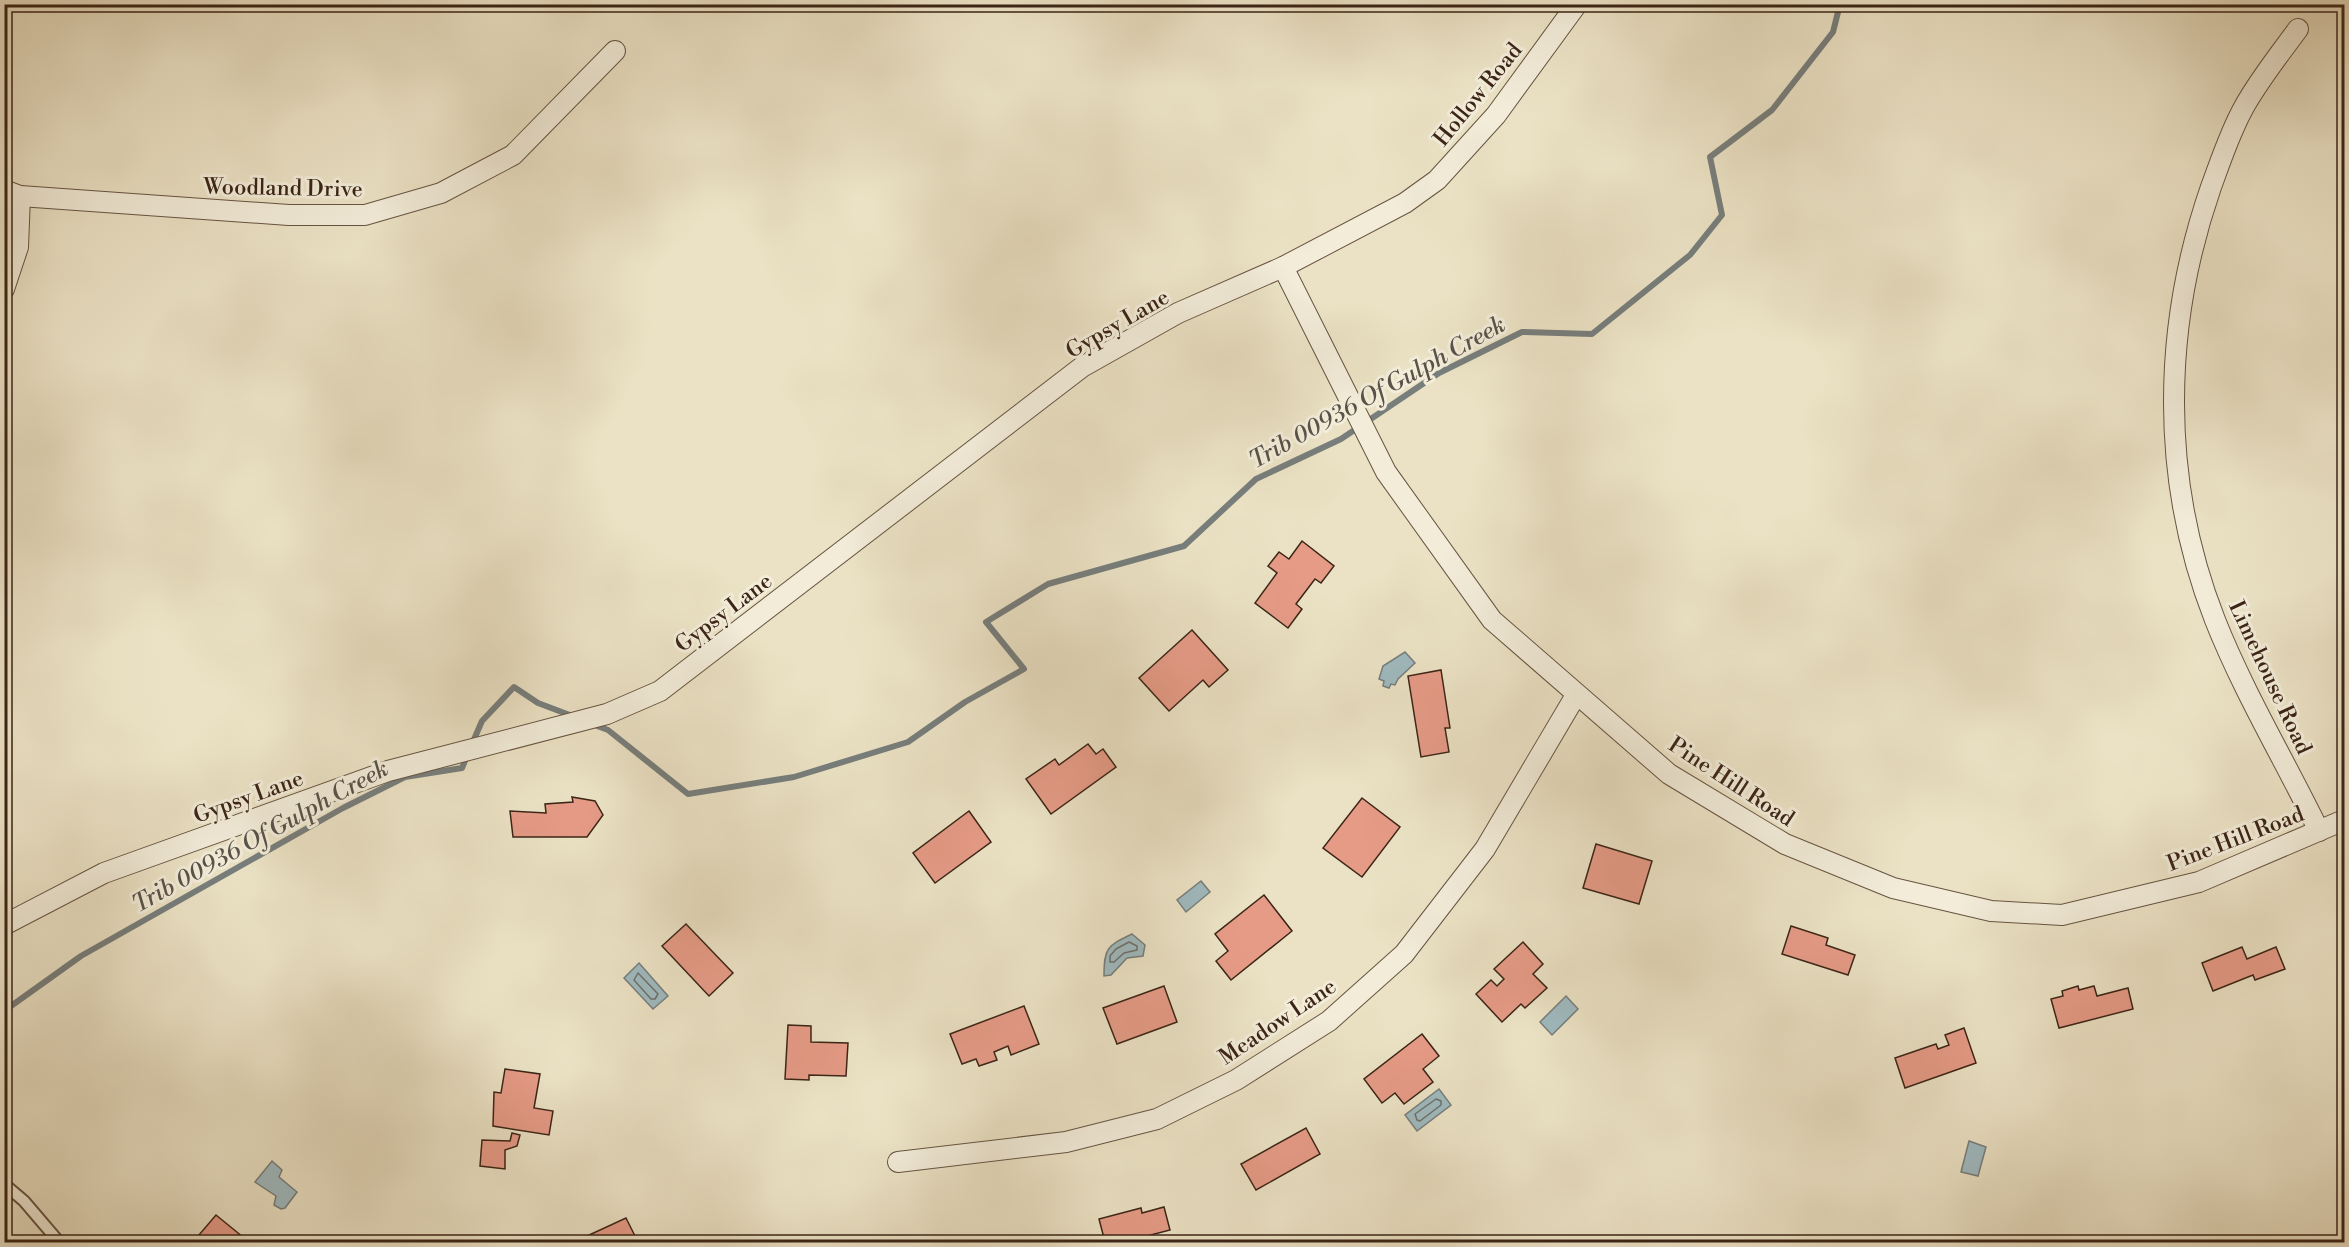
<svg xmlns="http://www.w3.org/2000/svg" width="2349" height="1247" font-family="'Libre Bodoni',serif">
<style>
.water{fill:#9fbac0;stroke:#777e7c;stroke-width:1.5}
.lines{fill:none;stroke-linecap:round;stroke-linejoin:round}
.shore{stroke:#6d706b;stroke-width:1.5}
.stream{stroke:#777e7c;stroke-width:6}
.building{fill:#e69b87;stroke:#3b2516;stroke-width:1.5}
.lane-casing{stroke:#675442;stroke-width:14}
.street-casing{stroke:#675442;stroke-width:22}
.lane{stroke:#f2ecd9;stroke-width:10}
.street{stroke:#f2ecd9;stroke-width:20}
.labels{text-anchor:middle;stroke-width:6;stroke-linejoin:round;paint-order:stroke}
.street-label{font-size:22px;fill:#3b2516;stroke:#f2ecd9}
.water-label{font-size:24px;font-style:italic;fill:#595249;stroke:#f2ecd9}
</style>
<rect width="100%" height="100%" fill="#ebe2c5"/>
<filter id="stains"><feTurbulence type="fractalNoise" baseFrequency=".00333" numOctaves="4"/><feColorMatrix values="0 0 0 0 .2 0 0 0 0 .09 0 0 0 0 .02 0 0 0 .5 -.17"/></filter>
<radialGradient id="worn" r=".72"><stop offset=".6" stop-color="#630" stop-opacity="0"/><stop offset="1" stop-color="#630" stop-opacity=".3"/></radialGradient>
<g class="water">
<polygon points="1405,652 1415,663 1398,679 1395,685 1391,684 1389,688 1383,686 1384,681 1379,679 1383,666"/>
<polygon points="1201,881 1210,892 1186,912 1177,900"/>
<path d="M1132,934L1145,945L1143,956L1127,958L1111,975L1104,976C1104,948 1107,946 1132,934Z"/>
<polygon points="639,963 668,996 653,1009 624,978"/>
<polygon points="1566,996 1578,1009 1552,1035 1540,1022"/>
<polygon points="1439,1089 1451,1105 1417,1131 1405,1115"/>
<polygon points="1969,1141 1986,1147 1978,1176 1961,1172"/>
<polygon points="272,1161 282,1170 279,1177 297,1192 285,1208 281,1209 274,1205 276,1196 255,1182"/>
</g>
<g class="lines">
<g class="shore">
<polygon points="1129,942 1137,946 1137,950 1124,953 1114,962 1110,962 1110,956 1116,949"/>
<polygon points="638,973 658,994 655,999 651,999 634,980"/>
<polygon points="1436,1099 1441,1101 1441,1105 1420,1121 1417,1120 1415,1114"/>
</g>
<g class="stream">
<polyline points="592,724 608,730 688,794 794,777 908,742 965,702 1024,669 986,622 1048,584 1184,546 1256,479 1341,439 1439,373 1522,332 1592,334 1690,255 1722,215 1710,157 1772,110 1833,32 1840,4"/>
<polyline points="472,744 482,721 514,687 538,703 575,717"/>
<polyline points="4,1011 81,956 343,808 405,777 462,768 467,756"/>
</g>
</g>
<g class="building">
<polygon points="1302,541 1334,566 1321,583 1315,579 1296,604 1302,609 1288,628 1255,603 1277,573 1268,566 1279,552 1289,559"/>
<polygon points="1192,630 1228,670 1209,687 1203,680 1169,711 1139,678"/>
<polygon points="1441,670 1450,728 1445,728 1449,752 1421,757 1408,676"/>
<polygon points="1088,744 1096,754 1103,749 1116,767 1051,814 1026,779 1055,759 1059,765"/>
<polygon points="572,797 595,801 603,815 587,837 513,837 510,811 546,813 545,804 573,802"/>
<polygon points="1362,798 1400,827 1362,877 1323,848"/>
<polygon points="969,811 991,842 935,883 913,853"/>
<polygon points="1596,844 1652,861 1639,904 1583,888"/>
<polygon points="1264,895 1292,931 1231,980 1216,961 1228,951 1215,934"/>
<polygon points="686,924 733,973 709,996 662,946"/>
<polygon points="1791,926 1828,938 1826,945 1855,955 1848,975 1782,954"/>
<polygon points="1523,942 1543,964 1533,974 1547,988 1525,1008 1521,1004 1502,1022 1476,994 1491,980 1497,986 1504,979 1494,969"/>
<polygon points="2242,947 2247,959 2276,947 2285,969 2255,980 2253,975 2213,991 2202,963"/>
<polygon points="1164,986 1177,1022 1117,1044 1103,1008"/>
<polygon points="2078,986 2079,990 2094,986 2097,996 2128,988 2133,1009 2059,1028 2051,999 2063,996 2062,991"/>
<polygon points="1024,1006 1039,1044 1011,1055 1008,1046 994,1052 997,1060 979,1066 976,1059 962,1064 950,1034"/>
<polygon points="788,1025 811,1026 811,1042 848,1043 846,1076 809,1075 809,1080 785,1079"/>
<polygon points="1964,1028 1976,1063 1905,1088 1895,1058 1936,1044 1938,1049 1949,1045 1945,1035"/>
<polygon points="1422,1034 1439,1056 1423,1069 1433,1082 1404,1104 1395,1093 1382,1103 1364,1079"/>
<polygon points="505,1069 540,1074 534,1108 553,1111 549,1135 493,1126 494,1092 501,1093"/>
<polygon points="1306,1128 1320,1154 1256,1190 1241,1164"/>
<polygon points="512,1133 520,1135 517,1146 505,1150 505,1169 480,1166 482,1140 510,1141"/>
<polygon points="1164,1207 1170,1230 1124,1242 1105,1242 1099,1219 1141,1208 1142,1213"/>
<polygon points="216,1215 249,1242 193,1242"/>
<polygon points="626,1218 638,1242 574,1242"/>
</g>
<g class="lines">
<g class="lane-casing">
<polyline id="lane" points="4,1184 24,1201 59,1242"/>
</g>
<g class="street-casing">
<g id="street">
<path d="M2298,29C2279,55 2259,80 2244,107C2230,132 2221,160 2211,187C2162,328 2160,480 2215,620C2244,693 2285,761 2319,831"/>
<polyline points="4,190 20,196 289,215 365,215 441,193 513,155 615,51"/>
<polyline points="1283,267 1386,472 1492,620 1669,774 1785,844 1893,888 1991,911 2062,915 2199,882 2344,820"/>
<polyline points="4,289 18,247 20,196"/>
<polyline points="4,925 104,873 388,771 607,714 660,691 1082,367 1178,313 1283,267 1405,203 1437,180 1496,115 1577,4"/>
<polyline points="898,1162 1066,1142 1157,1119 1236,1080 1329,1021 1404,954 1485,849 1576,695"/>
</g>
</g>
<use href="#lane" class="lane"/>
<use href="#street" class="street"/>
</g>
<g class="labels">
<g class="street-label">
<text transform="translate(1477 94) rotate(-51)" y="8">Hollow Road</text>
<text transform="translate(283 187) rotate(1)" y="8">Woodland Drive</text>
<text transform="translate(1117 323) rotate(-30)" y="8">Gypsy Lane</text>
<text transform="translate(723 612) rotate(-37)" y="8">Gypsy Lane</text>
<text transform="translate(2271 677) rotate(65)" y="8">Limehouse Road</text>
<text transform="translate(1732 781) rotate(33)" y="8">Pine Hill Road</text>
<text transform="translate(248 796) rotate(-20)" y="8">Gypsy Lane</text>
<text transform="translate(2235 838) rotate(-21)" y="8">Pine Hill Road</text>
<text transform="translate(1277 1021) rotate(-34)" y="8">Meadow Lane</text>
</g>
<g class="water-label">
<text transform="translate(1377 392) rotate(-29)" y="8">Trib 00936 Of Gulph Creek</text>
<text transform="translate(260 836) rotate(-29)" y="8">Trib 00936 Of Gulph Creek</text>
</g>
</g>
<rect width="2349" height="1247" fill="none" stroke="#ebe2c5" stroke-width="24"/>
<rect x="6" y="6" width="2337" height="1235" fill="none" stroke="#3b2516" stroke-width="3"/>
<rect x="12" y="12" width="2325" height="1223" fill="none" stroke="#3b2516" stroke-width="1.5"/>
<rect width="100%" height="100%" filter="url(#stains)"/>
<rect width="100%" height="100%" fill="url(#worn)"/>
</svg>
